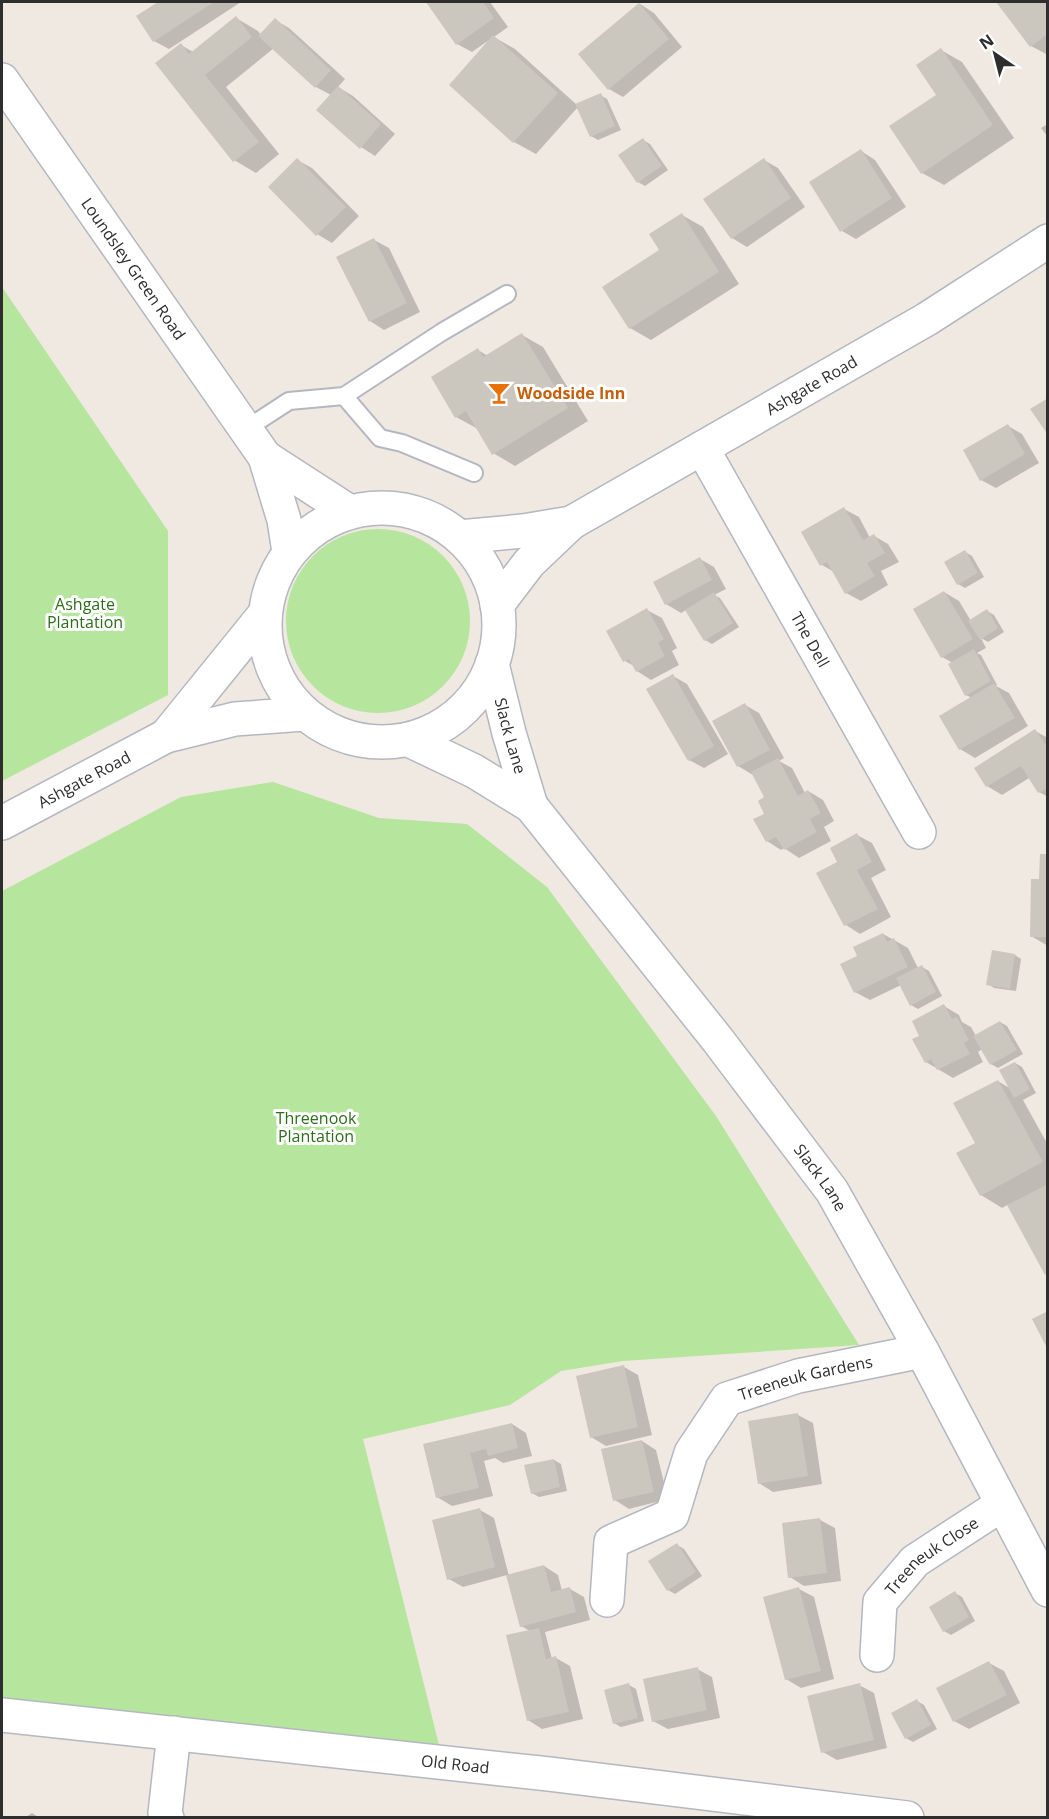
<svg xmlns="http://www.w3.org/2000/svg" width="1049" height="1819" font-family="'Open Sans',sans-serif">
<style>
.green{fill:#b6e59e}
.shadow{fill:#0003}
.building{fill:#cbc7bf}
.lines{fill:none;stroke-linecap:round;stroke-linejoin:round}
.lane-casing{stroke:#b4b7c1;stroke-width:20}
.street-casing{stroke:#b4b7c1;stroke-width:36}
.secondary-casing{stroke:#b4b7c1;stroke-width:36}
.lane{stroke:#fff;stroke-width:16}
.street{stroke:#fff;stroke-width:33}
.secondary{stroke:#fff;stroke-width:33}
.labels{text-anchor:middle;stroke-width:6;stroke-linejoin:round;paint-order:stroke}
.street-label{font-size:16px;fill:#2e2e2e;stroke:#fff}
.food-label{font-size:16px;font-weight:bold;fill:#c56008;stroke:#fff;text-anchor:start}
.park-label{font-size:16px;fill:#2c6e1b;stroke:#fff}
</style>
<rect width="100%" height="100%" fill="#efe9e1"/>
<g class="green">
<polygon points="2,287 168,531 168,695 2,781"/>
<circle cx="378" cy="621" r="92"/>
<polygon points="273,782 379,818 467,824 547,887 716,1116 859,1345 623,1361 561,1371 510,1405 363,1439 439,1745 2,1698 2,891 181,797"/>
</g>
<g class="shadow">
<polygon points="160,2 241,2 169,49 154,41 138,16"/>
<polygon points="428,2 490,2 508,27 494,37 515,49 577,105 600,95 607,99 621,130 598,140 591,136 578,107 536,154 514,142 451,85 489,40 472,52 457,44"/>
<polygon points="998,2 1048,2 1048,55 1031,46"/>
<polygon points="640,4 654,13 682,47 623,97 609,89"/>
<polygon points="236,18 258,31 261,35 275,20 289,28 345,79 338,87 353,96 395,134 375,156 361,147 331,95 316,87 274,48 226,87 279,154 256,173 234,160 181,45 193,52"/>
<polygon points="941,50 962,62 1014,138 944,185 922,173 938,95"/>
<polygon points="1048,124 1048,137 1041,128"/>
<polygon points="643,140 650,144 668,170 645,186 638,182"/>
<polygon points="861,151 875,160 906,207 856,239 842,231"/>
<polygon points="297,160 312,168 359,216 332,243 317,234"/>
<polygon points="764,160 778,168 805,207 747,247 732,238 705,199"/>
<polygon points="682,215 703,227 739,284 651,340 630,328 661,251"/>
<polygon points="374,240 389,248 420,312 384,330 370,321"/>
<polygon points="522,335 543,347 588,421 515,466 493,453 478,429 456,417 478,350 488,356"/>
<polygon points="1008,426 1022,434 1039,463 996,488 981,480"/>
<polygon points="844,509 859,517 870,538 874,536 888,544 899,562 881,571 888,585 861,601 846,593 834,572 822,565"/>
<polygon points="965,552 972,556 984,577 965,588 958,584"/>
<polygon points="700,559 714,567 726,589 714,595 720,598 739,627 712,644 705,640 686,610 681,613 666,604 655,583"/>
<polygon points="944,592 959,601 971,621 987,611 994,615 1004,632 988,642 981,638 986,648 977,653 981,655 997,685 996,686 1009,693 1028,726 975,758 960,749 941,716 972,698 966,695 953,663 942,657"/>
<polygon points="647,610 662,618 677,648 672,651 679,665 651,680 637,671 634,666 625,661"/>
<polygon points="673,676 687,684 728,754 704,768 689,760"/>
<polygon points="745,705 759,713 784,758 779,761 792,768 805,793 808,791 823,800 834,821 824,827 831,841 799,858 784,848 781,850 767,841 766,798 753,775 738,766 714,721"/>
<polygon points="1035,731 1048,738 1048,797 1039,792 1029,778 1002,795 987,786 976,769"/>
<polygon points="857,835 872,843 886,870 871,878 891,917 860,934 846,925 818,873 839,862"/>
<polygon points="1048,856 1048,946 1031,936 1041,881"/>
<polygon points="883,934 908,948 918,968 922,967 929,971 942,996 918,1009 911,1005 901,985 870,1000 855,992 859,956"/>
<polygon points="1015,955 1021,959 1016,991 994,988 988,984"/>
<polygon points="944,1006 959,1015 962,1022 971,1027 976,1036 1000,1022 1007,1026 1023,1054 998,1068 991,1064 982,1049 978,1052 983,1062 953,1078 926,1062 921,1036"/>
<polygon points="1015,1063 1022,1067 1036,1093 1023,1100 1048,1145 1048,1275 1009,1204 1002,1208 981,1195 977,1144 998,1081 1011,1089"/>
<polygon points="624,1367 638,1375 652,1435 606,1446 591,1437"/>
<polygon points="798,1415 813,1423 822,1484 773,1492 759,1483"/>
<polygon points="512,1424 526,1433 532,1456 503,1463 495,1458 484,1461 493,1496 452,1506 437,1497 425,1445"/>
<polygon points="642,1441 656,1450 668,1499 629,1509 615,1500"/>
<polygon points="554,1460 561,1464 567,1491 539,1497 532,1493"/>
<polygon points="480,1510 494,1518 509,1576 544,1566 558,1575 562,1591 570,1589 584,1597 590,1620 545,1632 552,1659 556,1658 570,1666 583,1719 542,1729 528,1720 530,1631 521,1626 507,1575 463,1587 449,1579"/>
<polygon points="820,1520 835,1528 841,1581 804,1586 790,1577"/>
<polygon points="677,1545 684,1549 702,1576 675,1594 668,1590"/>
<polygon points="799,1589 814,1597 834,1679 801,1688 786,1679"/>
<polygon points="955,1593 962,1597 975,1621 951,1635 944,1631"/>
<polygon points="989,1663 1004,1671 1020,1703 969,1729 954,1721"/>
<polygon points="697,1669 712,1677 720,1718 668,1729 653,1721"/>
<polygon points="629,1685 636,1689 644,1721 621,1727 614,1723"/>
<polygon points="859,1685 874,1693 887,1748 837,1760 823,1752"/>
<polygon points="917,1701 924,1705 937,1729 913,1742 906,1738"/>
<polygon points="32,1813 40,1818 24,1818"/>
</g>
<g class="building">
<polygon points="158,2 214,2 153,42 136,16"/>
<polygon points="426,2 483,2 494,18 456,45"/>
<polygon points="996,2 1048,2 1048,34 1030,47"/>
<polygon points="639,3 669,39 608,90 578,54"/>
<polygon points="236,16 252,37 205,75 259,142 233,162 155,63 181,43 189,54"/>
<polygon points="275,18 331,70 315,88 258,36"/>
<polygon points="493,35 558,93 513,143 449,85"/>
<polygon points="941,48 993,125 921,174 889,126 936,95 916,65"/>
<polygon points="338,86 381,124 360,149 316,110"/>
<polygon points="601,93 615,126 590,137 575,104"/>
<polygon points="643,138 662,166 637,183 618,155"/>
<polygon points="861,149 892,198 840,232 809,182"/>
<polygon points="297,158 346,207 316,236 268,187"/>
<polygon points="764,158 791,198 731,239 703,199"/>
<polygon points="682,213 719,272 629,329 602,287 659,250 649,234"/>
<polygon points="374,238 407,303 369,322 336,257"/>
<polygon points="522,333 568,408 492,455 466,411 455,418 431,377 478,348 483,357"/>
<polygon points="1048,398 1048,435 1030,409"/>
<polygon points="1008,424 1025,454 980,481 963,450"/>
<polygon points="844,507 863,540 874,534 885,553 867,563 875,576 845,594 827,562 820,566 801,532"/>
<polygon points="965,550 978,573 957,585 944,562"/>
<polygon points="700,557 712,580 665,605 653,582"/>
<polygon points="944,591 973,639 941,658 913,609"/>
<polygon points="714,592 733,623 704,641 685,610"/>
<polygon points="647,608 664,639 658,643 665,656 636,672 629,659 623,662 606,631"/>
<polygon points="987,609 998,628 980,640 968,621"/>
<polygon points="974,649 991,681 965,696 948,664"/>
<polygon points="673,674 714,746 688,761 646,689"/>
<polygon points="994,683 1015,718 959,750 939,716"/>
<polygon points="745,703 770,750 737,767 712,721"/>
<polygon points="1035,729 1048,748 1048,788 1038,793 1021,766 986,787 974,768"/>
<polygon points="778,758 798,796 808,790 821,813 810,819 817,832 784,850 776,837 766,842 753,819 764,814 758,801 764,797 751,772"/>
<polygon points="857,833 872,862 857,870 878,909 844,926 816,873 837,862 830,848"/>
<polygon points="1040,854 1048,854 1048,937 1030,937 1031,879 1039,879"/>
<polygon points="883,933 887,942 894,938 908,967 854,993 840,964 857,956 853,947"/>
<polygon points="992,950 1015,954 1010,989 986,985"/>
<polygon points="922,965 936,992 910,1006 896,978"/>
<polygon points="944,1004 952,1019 957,1017 969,1040 964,1043 970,1054 937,1070 931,1059 925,1063 912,1039 919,1036 912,1021"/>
<polygon points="1000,1021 1017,1050 990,1065 973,1036"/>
<polygon points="1015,1062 1030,1089 1014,1098 999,1070"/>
<polygon points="998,1080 1043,1162 980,1196 956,1153 975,1143 953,1103"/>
<polygon points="1048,1184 1048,1273 1045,1275 1007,1205"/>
<polygon points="1048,1311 1048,1350 1032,1319"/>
<polygon points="624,1365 638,1427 590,1438 576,1376"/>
<polygon points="798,1413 808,1476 758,1484 748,1421"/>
<polygon points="512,1423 518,1448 488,1456 486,1449 470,1453 479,1488 436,1498 423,1444"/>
<polygon points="642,1440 654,1492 613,1501 601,1449"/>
<polygon points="554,1459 560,1487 531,1494 524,1465"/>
<polygon points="480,1508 495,1567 447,1580 432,1520"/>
<polygon points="820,1518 827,1573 788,1578 782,1523"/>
<polygon points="677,1543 696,1572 667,1591 648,1561"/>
<polygon points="544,1565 551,1592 570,1587 576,1612 520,1627 506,1575"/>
<polygon points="799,1587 821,1671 785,1680 763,1597"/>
<polygon points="955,1591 969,1617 943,1632 929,1607"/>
<polygon points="539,1628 546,1659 556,1656 569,1712 527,1721 506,1635"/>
<polygon points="989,1661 1007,1695 953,1722 936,1688"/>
<polygon points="698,1667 707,1710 652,1722 643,1679"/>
<polygon points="629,1683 638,1718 613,1724 604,1690"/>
<polygon points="860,1683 874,1740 821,1753 807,1696"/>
<polygon points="917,1699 931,1725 905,1739 891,1713"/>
</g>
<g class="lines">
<g class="lane-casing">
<g id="lane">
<polyline points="246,429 289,401 344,396"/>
<polyline points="474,473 402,443 380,438 344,396 442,332 507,294"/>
</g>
</g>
<g class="street-casing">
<g id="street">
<path id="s1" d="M702,448L919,832"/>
<path id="s2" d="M607,1600L611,1542L672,1515L691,1453L727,1399L798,1376L922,1351"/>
<path id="s3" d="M877,1655L880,1602L915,1561L1001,1505"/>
<polyline points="167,1818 165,1813 174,1733"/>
</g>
</g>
<g class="secondary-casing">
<g id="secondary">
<path id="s4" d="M2,80L265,457L284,520L289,552"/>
<polyline points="265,457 350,512"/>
<circle cx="382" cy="625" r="117"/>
<polyline points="459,537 523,531 571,523"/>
<path id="s5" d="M497,605L529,563L571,523L927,319L1048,241"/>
<path id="s6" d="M492,664L509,733L531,806"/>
<polyline points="166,736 264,615"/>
<path id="s7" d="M409,740L474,771L531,806L717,1039L832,1191L922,1351L1048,1590"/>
<path id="s8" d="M2,823L166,736L235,719L304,714"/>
<path id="s9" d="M2,1715L549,1774L907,1818"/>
</g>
</g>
<use href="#lane" class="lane"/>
<use href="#street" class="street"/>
<use href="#secondary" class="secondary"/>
</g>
<defs>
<g id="bar-bare" transform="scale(1.8)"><path d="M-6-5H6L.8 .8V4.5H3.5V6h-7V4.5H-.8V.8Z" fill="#e8710a" stroke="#fff" stroke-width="2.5" paint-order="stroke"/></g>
</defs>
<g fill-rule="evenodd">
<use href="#bar-bare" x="499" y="393"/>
</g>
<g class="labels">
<g class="street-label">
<text dy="6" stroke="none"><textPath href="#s4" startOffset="230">Loundsley Green Road</textPath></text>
<text dy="6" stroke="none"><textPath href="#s5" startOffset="388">Ashgate Road</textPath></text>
<text dy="6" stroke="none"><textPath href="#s1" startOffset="220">The Dell</textPath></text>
<text dy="6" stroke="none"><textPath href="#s6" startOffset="74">Slack Lane</textPath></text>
<text dy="6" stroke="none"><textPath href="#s8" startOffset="93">Ashgate Road</textPath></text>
<text dy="6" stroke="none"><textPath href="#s7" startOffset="610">Slack Lane</textPath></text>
<text dy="6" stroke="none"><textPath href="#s2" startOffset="336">Treeneuk Gardens</textPath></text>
<text dy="6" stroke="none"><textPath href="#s3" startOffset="123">Treeneuk Close</textPath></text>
<text dy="6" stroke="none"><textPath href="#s9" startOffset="456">Old Road</textPath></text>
</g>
<g class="food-label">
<text x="517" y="399">Woodside Inn</text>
</g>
<g class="park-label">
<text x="85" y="610">Ashgate<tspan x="85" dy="18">Plantation</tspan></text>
<text x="316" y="1124">Threenook<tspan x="316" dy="18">Plantation</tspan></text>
</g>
</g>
<rect width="1049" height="1819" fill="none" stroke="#2e2e2e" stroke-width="6"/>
<g transform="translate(995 54) rotate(325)" stroke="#ffffff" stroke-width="4.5" paint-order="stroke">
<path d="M0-4.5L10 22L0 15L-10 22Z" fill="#2e2e2e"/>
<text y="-9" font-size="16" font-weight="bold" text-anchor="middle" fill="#2e2e2e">N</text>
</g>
</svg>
